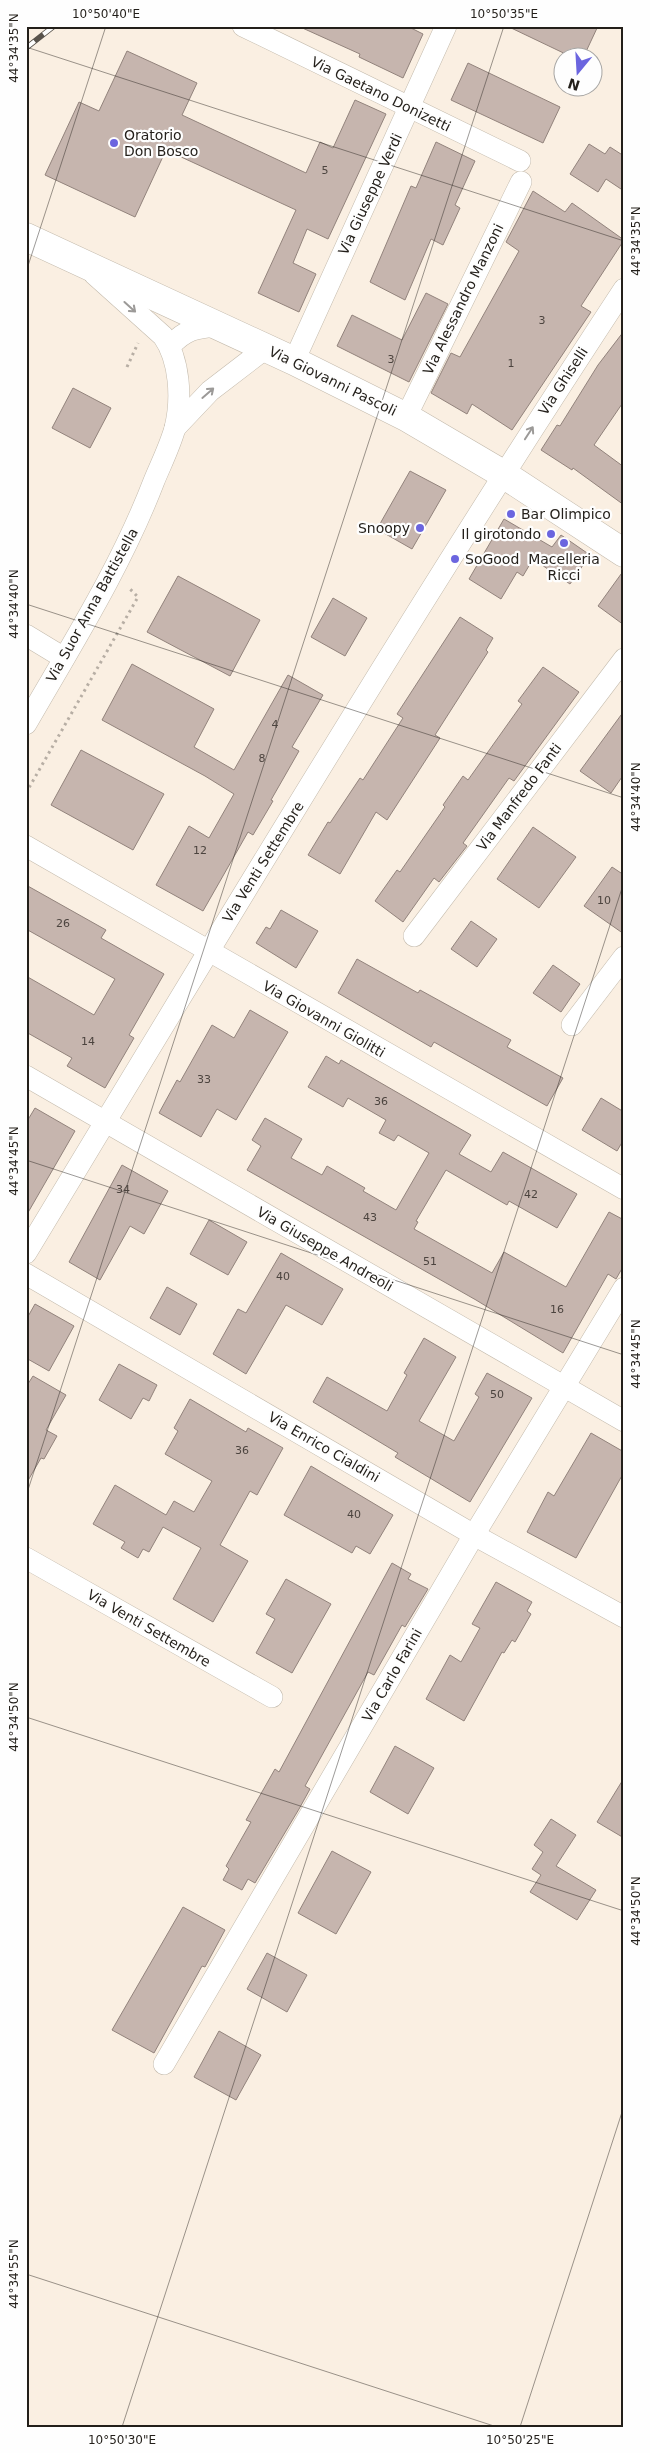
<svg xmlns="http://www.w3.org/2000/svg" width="650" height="2453" font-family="'DejaVu Sans',sans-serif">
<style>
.building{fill:#c6b5ae;stroke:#92837c}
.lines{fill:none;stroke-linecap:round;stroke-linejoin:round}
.street-casing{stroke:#c4bbad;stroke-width:22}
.secondary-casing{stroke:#c4bbad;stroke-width:29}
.path{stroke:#b7aea4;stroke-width:3;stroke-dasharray:2.5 4;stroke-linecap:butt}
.street{stroke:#fff;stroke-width:21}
.secondary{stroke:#fff;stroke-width:28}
.rail-casing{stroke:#59534c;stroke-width:5.5}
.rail{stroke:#fefefe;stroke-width:4;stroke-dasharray:11;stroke-linecap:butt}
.oneway{stroke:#9c9a98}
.ticks{fill:none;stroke:#231f1a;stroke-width:1;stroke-opacity:0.45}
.poi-dot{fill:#6b65df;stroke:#fefefe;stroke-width:2}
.labels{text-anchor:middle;stroke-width:4.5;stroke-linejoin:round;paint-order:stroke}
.number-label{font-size:11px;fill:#4c443f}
.street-label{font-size:14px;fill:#231f1a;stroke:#fefefe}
.poi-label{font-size:14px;fill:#231f1a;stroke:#fefefe;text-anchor:start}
.neatline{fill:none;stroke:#231f1a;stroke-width:2}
.ticks-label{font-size:12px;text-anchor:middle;fill:#231f1a}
</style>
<rect width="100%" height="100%" fill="#faefe2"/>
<g class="building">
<polygon points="298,26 407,26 423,34 403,78 359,57 360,54"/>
<polygon points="507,26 598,26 583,58 574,58"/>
<polygon points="127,51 197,83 182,115 306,173 320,142 333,148 355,100 386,114 328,239 307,229 293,263 316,274 299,312 258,293 296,210 166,150 135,217 45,175 79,102 99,111"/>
<polygon points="468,63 560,107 543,143 451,100"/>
<polygon points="436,142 475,161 455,205 460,208 443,245 431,239 405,300 370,282 411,186 416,188"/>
<polygon points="589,144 605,154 610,147 624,156 624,191 606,179 598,192 570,174"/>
<polygon points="533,191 565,212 572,203 624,240 581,306 591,312 512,430 472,404 467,414 431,393 451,353 460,357 519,251 506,242"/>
<polygon points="426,293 448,304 409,382 337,346 352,315 402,340"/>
<polygon points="624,331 624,401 594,445 624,467 624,505 573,468 572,470 541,450 557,425 560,426 598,365"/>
<polygon points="73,388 111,408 90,448 52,428"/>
<polygon points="410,471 446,490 412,549 377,529"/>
<polygon points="504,519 552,547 561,535 590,555 570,584 533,559 523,576 517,572 501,599 469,579"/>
<polygon points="624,570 624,625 598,606"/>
<polygon points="178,576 260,620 230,676 147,632"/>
<polygon points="333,598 367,618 345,656 311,637"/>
<polygon points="460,617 493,638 486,650 488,652 435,735 440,738 387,820 376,812 340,874 308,855 328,822 330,823 360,778 363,780 403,718 397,714"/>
<polygon points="132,664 214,709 194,747 234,770 288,675 323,695 292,747 299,751 271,800 273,801 253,835 248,832 203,911 156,885 189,826 209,838 234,794 205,776 102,720"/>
<polygon points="543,667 579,692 514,781 509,778 463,843 467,846 439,882 434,878 403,922 375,901 397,870 400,872 445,807 443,805 463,776 468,780 522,704 518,701"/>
<polygon points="624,711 624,774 611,793 580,771"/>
<polygon points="81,750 164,794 133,850 51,805"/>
<polygon points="533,827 576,857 539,908 497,879"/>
<polygon points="612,867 624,875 624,934 584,906"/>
<polygon points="26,885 106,930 101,938 164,974 129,1035 134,1038 105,1088 67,1066 72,1058 26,1032 26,976 94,1015 115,979 26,929"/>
<polygon points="281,910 318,931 296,968 256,943 266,927 270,929"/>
<polygon points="471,921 497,939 477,967 451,949"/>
<polygon points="357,959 418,993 420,990 511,1040 507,1047 563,1078 547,1106 434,1042 431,1047 338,993"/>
<polygon points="553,965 580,984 561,1012 533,993"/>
<polygon points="250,1010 288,1032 236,1120 217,1109 201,1137 159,1113 177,1080 180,1082 212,1025 234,1038"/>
<polygon points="326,1056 339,1064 341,1060 471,1135 459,1154 491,1172 503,1152 577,1194 557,1228 509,1201 507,1205 446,1170 416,1221 418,1222 414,1229 492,1273 504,1252 566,1287 609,1212 624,1220 624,1265 616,1279 608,1274 563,1353 476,1300 247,1170 261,1146 252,1140 265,1118 302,1139 291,1158 322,1175 327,1166 365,1188 363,1191 396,1210 429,1153 398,1135 394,1141 379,1133 386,1120 348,1098 343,1107 308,1087"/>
<polygon points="601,1098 624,1112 624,1139 617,1151 582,1130"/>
<polygon points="35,1108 75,1131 26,1216 26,1123"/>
<polygon points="122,1165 168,1191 144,1234 130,1226 100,1280 69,1262"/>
<polygon points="209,1220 247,1242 228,1275 190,1254"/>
<polygon points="281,1253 343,1289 322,1325 286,1305 246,1374 213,1354 238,1309 246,1313"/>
<polygon points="167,1287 197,1304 180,1335 150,1318"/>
<polygon points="35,1304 74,1326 49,1371 26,1358 26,1320"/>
<polygon points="424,1338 456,1357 419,1421 454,1441 479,1397 475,1394 487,1373 532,1398 470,1502 395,1457 398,1453 313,1402 327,1377 387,1411 407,1375 404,1373"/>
<polygon points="119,1364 157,1385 149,1401 143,1398 131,1419 99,1400"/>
<polygon points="33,1376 66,1395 46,1430 57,1436 44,1459 41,1458 26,1484 26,1387"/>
<polygon points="190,1399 246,1432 248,1428 283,1448 257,1495 250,1491 220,1545 248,1561 213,1622 173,1599 201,1548 163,1527 149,1552 143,1549 138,1558 121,1548 125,1542 93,1524 115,1485 166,1515 174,1501 194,1512 212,1481 165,1454 178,1431 174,1428"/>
<polygon points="591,1433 624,1452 624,1472 576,1558 527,1532 548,1492 554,1496"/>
<polygon points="311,1466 393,1515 370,1554 356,1546 352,1553 284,1515"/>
<polygon points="392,1563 411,1574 408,1579 428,1589 405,1627 402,1625 374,1675 368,1672 305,1786 310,1789 299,1809 255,1883 248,1879 242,1890 223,1880 229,1869 226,1866 251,1822 246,1820 275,1769 279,1772"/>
<polygon points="286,1579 331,1604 292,1673 256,1653 275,1619 266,1614"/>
<polygon points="496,1582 532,1602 527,1611 531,1614 515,1642 512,1640 504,1653 502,1652 464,1721 426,1699 450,1655 461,1662 480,1628 472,1624"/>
<polygon points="395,1746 434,1768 408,1814 370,1792"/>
<polygon points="624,1778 624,1838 597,1822"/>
<polygon points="551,1819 576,1835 556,1866 596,1890 577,1920 530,1892 541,1875 532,1869 543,1852 534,1845"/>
<polygon points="332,1851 371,1872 336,1934 298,1913"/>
<polygon points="183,1907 225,1930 205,1967 202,1966 154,2053 112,2030"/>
<polygon points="267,1953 307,1975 287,2012 247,1989"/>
<polygon points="219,2031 261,2055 236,2100 194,2077"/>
</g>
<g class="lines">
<g class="street-casing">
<g id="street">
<polyline points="243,26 520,161"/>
<path d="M170,346C186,329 195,328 217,326"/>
<polyline points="294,361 446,26"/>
<polyline points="406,417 521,182"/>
<polyline points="175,428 210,391 266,348"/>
<polyline points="26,635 64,658"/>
<path d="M26,724C72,644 121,567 154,481C161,464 170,446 175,428C182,399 180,360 163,336L94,274"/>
<polyline points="26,846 624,1189"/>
<polyline points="414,936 624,659"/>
<polyline points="572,1025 624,957"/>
<polyline points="26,1076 624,1421"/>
<path d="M26,1253C222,929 416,605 624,289"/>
<polyline points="26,1274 474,1535 624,1617"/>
<polyline points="26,1558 272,1697"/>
<polyline points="164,2064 474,1535 624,1288"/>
</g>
</g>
<g class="secondary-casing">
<polyline id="secondary" points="26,237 294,361 406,417 503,474 624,553"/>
</g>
<g class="path">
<polyline points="127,367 138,343"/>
<polyline points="26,793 138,597 128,587"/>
</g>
<use href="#street" class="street"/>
<use href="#secondary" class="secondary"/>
<g class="rail-casing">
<polyline id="rail" points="26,48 54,26"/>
</g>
<use href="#rail" class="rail"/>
</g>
<defs><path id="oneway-shaft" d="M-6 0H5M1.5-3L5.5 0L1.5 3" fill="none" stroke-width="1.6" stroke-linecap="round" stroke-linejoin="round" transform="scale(1.25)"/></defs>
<g class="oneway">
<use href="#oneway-shaft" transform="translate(130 307) rotate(42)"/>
<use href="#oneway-shaft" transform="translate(208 393) rotate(-41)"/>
<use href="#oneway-shaft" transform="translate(529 433) rotate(-57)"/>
</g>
<path class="ticks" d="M26,47L624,241M26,272L106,26M26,604L624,798M26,1160L624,1355M26,1496L504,26M26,1717L624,1911M26,2274L497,2427M122,2427L624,882M520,2427L624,2106"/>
<g class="poi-dot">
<circle cx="114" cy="143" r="5"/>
<circle cx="511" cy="514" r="5"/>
<circle cx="420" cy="528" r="5"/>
<circle cx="551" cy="534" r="5"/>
<circle cx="564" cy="543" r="5"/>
<circle cx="455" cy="559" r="5"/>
</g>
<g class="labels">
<g class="number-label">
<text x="325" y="174">5</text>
<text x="542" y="324">3</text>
<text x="391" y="363">3</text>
<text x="511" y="367">1</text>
<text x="275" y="728">4</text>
<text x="262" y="762">8</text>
<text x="200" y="854">12</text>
<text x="604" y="904">10</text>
<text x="63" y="927">26</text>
<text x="88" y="1045">14</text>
<text x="204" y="1083">33</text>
<text x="381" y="1105">36</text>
<text x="123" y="1193">34</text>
<text x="531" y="1198">42</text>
<text x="370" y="1221">43</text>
<text x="430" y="1265">51</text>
<text x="283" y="1280">40</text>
<text x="557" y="1313">16</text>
<text x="497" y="1398">50</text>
<text x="242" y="1454">36</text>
<text x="354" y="1518">40</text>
</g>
<g class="street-label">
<text transform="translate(381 94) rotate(26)" y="5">Via Gaetano Donizetti</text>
<text transform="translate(370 194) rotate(-65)" y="5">Via Giuseppe Verdi</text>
<text transform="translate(463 299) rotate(-64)" y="5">Via Alessandro Manzoni</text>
<text transform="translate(333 381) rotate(26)" y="5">Via Giovanni Pascoli</text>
<text transform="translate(563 381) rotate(-57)" y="5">Via Ghiselli</text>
<text transform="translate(92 605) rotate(-61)" y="5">Via Suor Anna Battistella</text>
<text transform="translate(519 797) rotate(-53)" y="5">Via Manfredo Fanti</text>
<text transform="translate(263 862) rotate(-58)" y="5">Via Venti Settembre</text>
<text transform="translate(324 1019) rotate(30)" y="5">Via Giovanni Giolitti</text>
<text transform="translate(325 1249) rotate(30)" y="5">Via Giuseppe Andreoli</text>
<text transform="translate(324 1447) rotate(30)" y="5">Via Enrico Cialdini</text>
<text transform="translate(149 1628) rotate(30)" y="5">Via Venti Settembre</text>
<text transform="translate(392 1675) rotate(-60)" y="5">Via Carlo Farini</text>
</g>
<g class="poi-label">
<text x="124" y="140">Oratorio<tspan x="124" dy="16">Don Bosco</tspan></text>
<text x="521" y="519">Bar Olimpico</text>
<text x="410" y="533" text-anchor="end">Snoopy</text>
<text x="541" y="539" text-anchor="end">Il girotondo</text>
<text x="465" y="564">SoGood</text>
<text x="564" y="564" text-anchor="middle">Macelleria<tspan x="564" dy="16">Ricci</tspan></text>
</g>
</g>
<rect width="650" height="2453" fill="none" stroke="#fefefe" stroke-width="55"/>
<g transform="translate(578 72) rotate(198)"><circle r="24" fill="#fefefe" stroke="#a6a5a3"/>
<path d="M0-4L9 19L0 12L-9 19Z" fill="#6b65df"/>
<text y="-8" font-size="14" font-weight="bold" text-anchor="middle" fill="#231f1a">N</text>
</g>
<rect x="28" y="28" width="594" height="2398" class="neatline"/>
<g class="ticks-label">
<text x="106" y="18">10°50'40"E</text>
<text x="504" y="18">10°50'35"E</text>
<text transform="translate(14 48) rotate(-90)" y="4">44°34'35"N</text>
<text transform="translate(636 241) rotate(-90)" y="4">44°34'35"N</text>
<text transform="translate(14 604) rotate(-90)" y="4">44°34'40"N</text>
<text transform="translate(636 797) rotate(-90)" y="4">44°34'40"N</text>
<text transform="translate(14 1161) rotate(-90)" y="4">44°34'45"N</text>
<text transform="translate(636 1354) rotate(-90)" y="4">44°34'45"N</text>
<text transform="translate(14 1717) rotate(-90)" y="4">44°34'50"N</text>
<text transform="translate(636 1911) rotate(-90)" y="4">44°34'50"N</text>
<text transform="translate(14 2274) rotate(-90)" y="4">44°34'55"N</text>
<text x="122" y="2444">10°50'30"E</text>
<text x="520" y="2444">10°50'25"E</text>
</g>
</svg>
